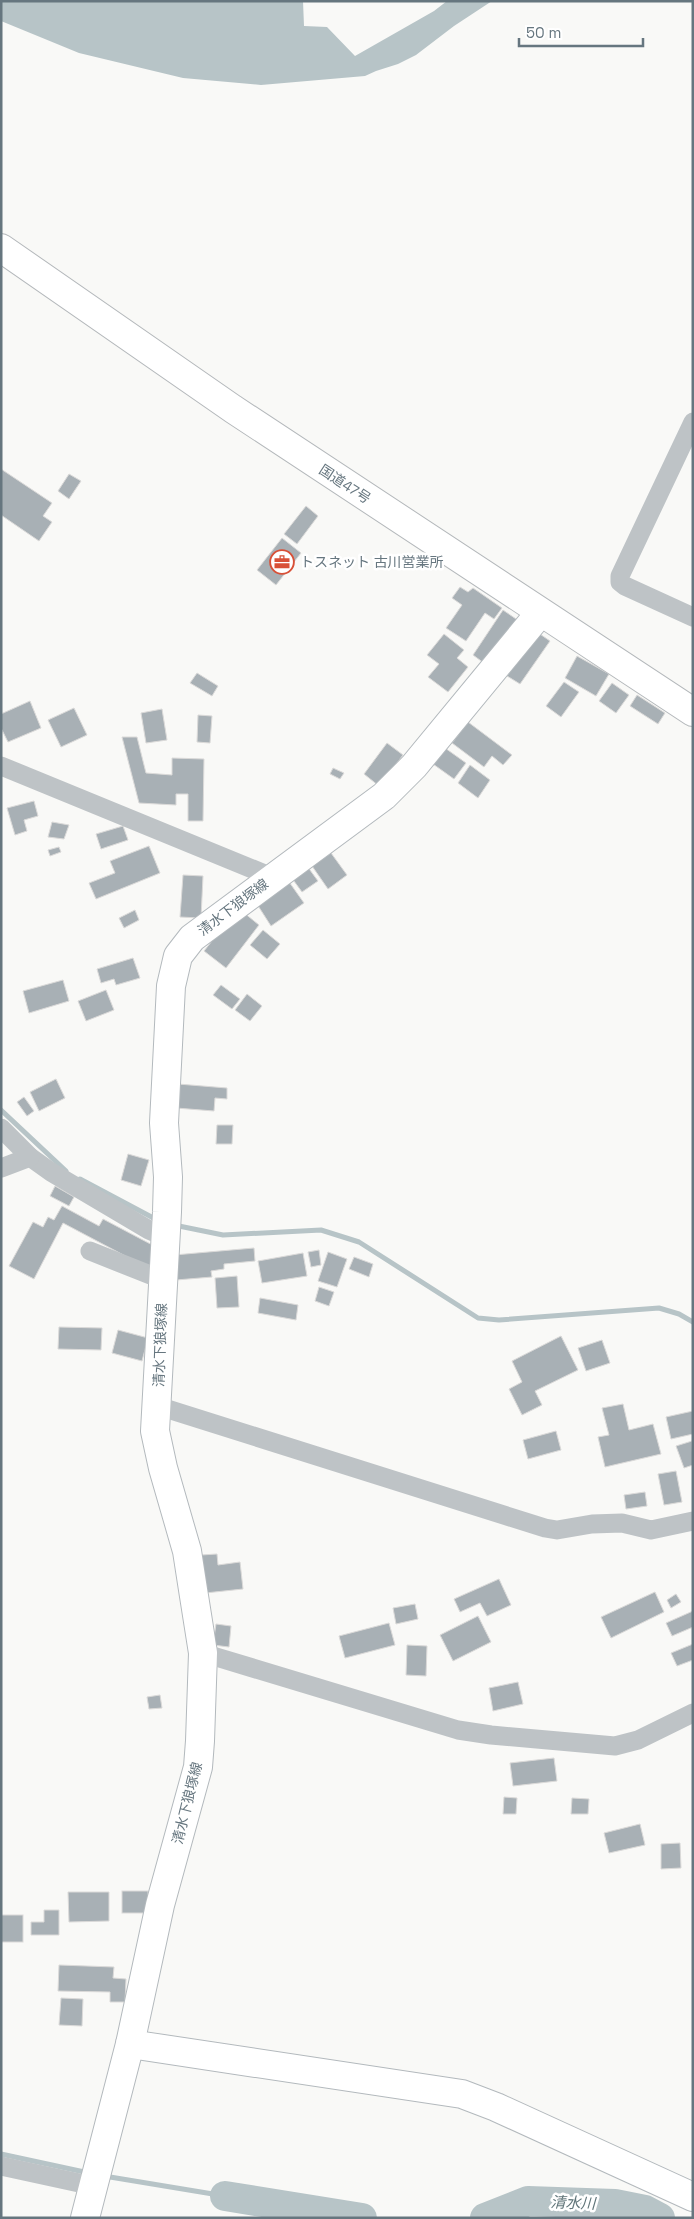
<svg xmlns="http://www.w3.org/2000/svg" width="694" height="2219" font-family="'Space Grotesk','Noto Sans JP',sans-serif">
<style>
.water{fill:#b7c4c7}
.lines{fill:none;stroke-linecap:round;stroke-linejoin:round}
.stream{stroke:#b7c4c7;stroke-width:5}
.river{stroke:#b7c4c7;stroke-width:30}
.building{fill:#a8b0b5;stroke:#dbdad9}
.secondary-casing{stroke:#b3b9bd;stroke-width:30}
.highway-casing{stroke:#b4b8bb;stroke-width:30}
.street{stroke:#bec3c6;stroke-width:19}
.secondary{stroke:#fff;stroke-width:28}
.highway{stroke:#fff;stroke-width:28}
.labels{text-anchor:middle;stroke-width:5;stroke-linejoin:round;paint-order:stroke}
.street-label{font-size:14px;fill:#66767f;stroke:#fff}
.poi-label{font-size:14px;fill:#66767f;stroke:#fff;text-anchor:start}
.water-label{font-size:15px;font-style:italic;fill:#607579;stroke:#fff}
</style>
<rect width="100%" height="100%" fill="#f9f9f7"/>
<polygon class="water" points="1,1 303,1 304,26 327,27 355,56 434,11 447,1 492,1 454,26 416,55 398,64 376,71 365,76 261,85 183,78 79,53 1,21"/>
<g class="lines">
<g class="stream">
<polyline points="1,1110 66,1171"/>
<polyline points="80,1179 159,1221"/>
<polyline points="174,1225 223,1235 321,1230 359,1242 478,1318 499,1320 659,1308 679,1314 693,1322"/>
<polyline points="1,2154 89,2173"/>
<polyline points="104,2176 225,2196"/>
</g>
<g class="river">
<polyline points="225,2196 362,2218"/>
<polyline points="485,2218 528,2201 615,2204 645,2210 660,2218"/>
</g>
</g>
<g class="building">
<polygon points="1,469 52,503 43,516 52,522 39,541 1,515"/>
<polygon points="69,474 81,481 69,499 58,491"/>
<polygon points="306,506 318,516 297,544 284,534"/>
<polygon points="282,538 301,553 276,585 257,570"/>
<polygon points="460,587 468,592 473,588 502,608 494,619 485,613 466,641 446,628 462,605 452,598"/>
<polygon points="503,610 519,621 488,666 473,655"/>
<polygon points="537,632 550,641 520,684 507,676"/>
<polygon points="444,634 464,650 457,658 468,667 448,692 428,677 439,664 427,655"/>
<polygon points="577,656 609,674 596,696 565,678"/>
<polygon points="197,673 218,686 212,696 190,683"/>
<polygon points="564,682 579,692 561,717 546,706"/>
<polygon points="612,683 629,695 616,713 599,701"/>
<polygon points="637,695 665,713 658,724 630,706"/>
<polygon points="30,701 41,728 8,742 1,728 1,714"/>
<polygon points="74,708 87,735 61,747 48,720"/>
<polygon points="162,709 167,740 146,743 141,713"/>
<polygon points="198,715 212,716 210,743 197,742"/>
<polygon points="468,722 512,755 503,765 492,756 484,767 452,743"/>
<polygon points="122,737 137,737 146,773 172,775 172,758 204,759 203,821 188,821 188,794 176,794 176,805 139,803"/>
<polygon points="387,743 403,755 379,786 364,774"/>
<polygon points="445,748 466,763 454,779 433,764"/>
<polygon points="470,765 490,780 478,798 458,783"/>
<polygon points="333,768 344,773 340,779 330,774"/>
<polygon points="34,801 38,816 24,820 27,831 15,835 7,808"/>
<polygon points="52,822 69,825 64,839 48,837"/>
<polygon points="123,826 128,840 101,849 96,834"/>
<polygon points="149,846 160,873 96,899 89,883 115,873 110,861"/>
<polygon points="59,847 61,852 50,856 48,850"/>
<polygon points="331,853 347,875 328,889 312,866"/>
<polygon points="307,866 318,881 302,892 291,877"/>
<polygon points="183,875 203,876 201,918 180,917"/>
<polygon points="287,879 304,903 271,926 255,901"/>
<polygon points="238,908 259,925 226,968 204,951"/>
<polygon points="135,910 139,920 124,928 119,918"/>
<polygon points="263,930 280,944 267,959 250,945"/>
<polygon points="133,958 140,978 116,985 114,979 101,983 97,969"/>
<polygon points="63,980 69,1001 29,1013 23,991"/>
<polygon points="221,985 240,999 232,1009 213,995"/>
<polygon points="106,990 114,1010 86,1021 78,1001"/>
<polygon points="247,994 262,1006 250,1021 235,1010"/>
<polygon points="56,1079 65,1098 39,1111 30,1092"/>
<polygon points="178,1084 227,1088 227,1099 215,1098 214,1111 176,1108"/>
<polygon points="24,1097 34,1111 27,1116 17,1102"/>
<polygon points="217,1125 233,1125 232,1144 216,1144"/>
<polygon points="128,1154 149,1160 141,1186 121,1180"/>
<polygon points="55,1186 74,1197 69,1206 50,1196"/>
<polygon points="62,1206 99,1226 103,1219 158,1248 148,1268 63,1223 34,1279 9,1266 33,1222 43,1227 48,1217 54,1220"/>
<polygon points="254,1248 255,1261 224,1264 224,1269 211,1271 212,1277 176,1280 174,1255"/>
<polygon points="319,1250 321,1265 311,1267 308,1252"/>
<polygon points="328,1252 347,1259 337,1287 318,1281"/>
<polygon points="303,1253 307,1276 262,1283 258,1261"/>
<polygon points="354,1257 373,1264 369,1277 349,1269"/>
<polygon points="237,1276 239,1307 217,1308 215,1278"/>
<polygon points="319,1287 334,1292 329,1306 315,1301"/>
<polygon points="260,1298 298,1305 296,1320 258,1313"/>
<polygon points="59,1327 102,1328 101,1350 58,1349"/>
<polygon points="118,1330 148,1338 142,1361 112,1353"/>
<polygon points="561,1336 578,1370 535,1391 542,1405 522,1415 509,1389 522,1382 512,1361"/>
<polygon points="602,1340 610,1363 586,1371 578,1348"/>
<polygon points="623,1404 629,1430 653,1424 661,1454 605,1467 598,1437 609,1435 602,1408"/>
<polygon points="693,1411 693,1434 671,1439 666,1417"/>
<polygon points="556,1431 561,1450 528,1459 523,1440"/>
<polygon points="692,1441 693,1465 684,1468 676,1446"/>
<polygon points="676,1471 682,1502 664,1505 658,1474"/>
<polygon points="645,1492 647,1506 626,1509 624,1495"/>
<polygon points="217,1554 218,1565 240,1562 243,1589 205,1593 201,1555"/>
<polygon points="499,1579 511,1605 487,1616 480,1603 460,1612 454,1599"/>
<polygon points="655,1592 664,1612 611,1638 601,1617"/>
<polygon points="676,1594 681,1602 671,1608 667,1600"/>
<polygon points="415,1604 418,1619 396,1624 393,1608"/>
<polygon points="693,1611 693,1627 672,1636 666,1623"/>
<polygon points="478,1616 491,1642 453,1661 440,1635"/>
<polygon points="389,1623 395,1645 345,1658 339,1636"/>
<polygon points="216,1624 231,1626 229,1647 213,1645"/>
<polygon points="693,1644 693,1660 677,1666 671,1653"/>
<polygon points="407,1645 427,1646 426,1676 406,1675"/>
<polygon points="518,1682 523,1704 493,1711 489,1688"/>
<polygon points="160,1695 162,1708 149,1709 147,1697"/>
<polygon points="554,1758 557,1781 513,1786 510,1763"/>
<polygon points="504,1797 517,1798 516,1814 503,1814"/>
<polygon points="572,1798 589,1799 588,1814 571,1814"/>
<polygon points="640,1824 645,1845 609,1853 604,1833"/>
<polygon points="680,1843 681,1868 661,1869 661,1844"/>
<rect x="122" y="1891" width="26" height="22"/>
<polygon points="68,1892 109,1892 109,1921 69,1922"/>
<polygon points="44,1910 59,1910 59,1935 31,1935 31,1922 44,1922"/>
<rect x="1" y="1915" width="22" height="27"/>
<polygon points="59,1965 114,1967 113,1978 126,1979 125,2002 110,2002 110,1992 58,1991"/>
<polygon points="61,1998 83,1999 82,2026 59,2025"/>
</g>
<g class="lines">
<g class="secondary-casing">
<g id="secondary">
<polyline points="130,2044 462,2094 496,2107 693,2197"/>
<polyline points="85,2218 130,2044 160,1905 198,1767 200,1741 203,1653 194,1596 187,1551 163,1468 155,1431 167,1212 168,1177 164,1123 171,986 178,956 192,938 384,796 414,766 540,613"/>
</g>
</g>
<g class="highway-casing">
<polyline id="highway" points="1,248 233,409 693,712"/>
</g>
<g class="street">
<polyline points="693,422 620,576 620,582 625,586 693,617"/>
<polyline points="1,766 272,877"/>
<polyline points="1,1128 30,1157 51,1172 149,1230 165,1237"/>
<polyline points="1,1168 30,1157"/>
<polyline points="90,1251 163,1280"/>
<polyline points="158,1406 545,1528 557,1530 592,1524 622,1523 651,1530 693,1521"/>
<polyline points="203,1653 458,1730 491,1735 615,1746 638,1740 693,1713"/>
<polyline points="1,2166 93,2186"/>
</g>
<use href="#secondary" class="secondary"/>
<use href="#highway" class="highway"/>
</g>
<defs>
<g id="office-ring" transform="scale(1.25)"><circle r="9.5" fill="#fff" stroke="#d85037" stroke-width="1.5"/><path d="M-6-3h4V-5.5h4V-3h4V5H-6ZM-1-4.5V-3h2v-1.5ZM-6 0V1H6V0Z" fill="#d85037"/></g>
</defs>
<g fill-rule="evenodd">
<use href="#office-ring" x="282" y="562"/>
</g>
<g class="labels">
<g class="street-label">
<text transform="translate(345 484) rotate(33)" y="5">国道47号</text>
<text transform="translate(233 907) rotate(-37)" y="5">清水下狼塚線</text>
<text transform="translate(160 1345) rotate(-88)" y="5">清水下狼塚線</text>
<text transform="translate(187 1803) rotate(-76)" y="5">清水下狼塚線</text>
</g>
<g class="poi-label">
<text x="300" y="567">トスネット 古川営業所</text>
</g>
<g class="water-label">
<text transform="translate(573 2203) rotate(2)" y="5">清水川</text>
</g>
</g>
<rect width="694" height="2219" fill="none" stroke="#66767f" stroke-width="5"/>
<path d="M519 38v8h124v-8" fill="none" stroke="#66767f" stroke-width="2.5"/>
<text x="526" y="38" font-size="15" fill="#66767f" stroke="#ffffff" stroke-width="4" paint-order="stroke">50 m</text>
</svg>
